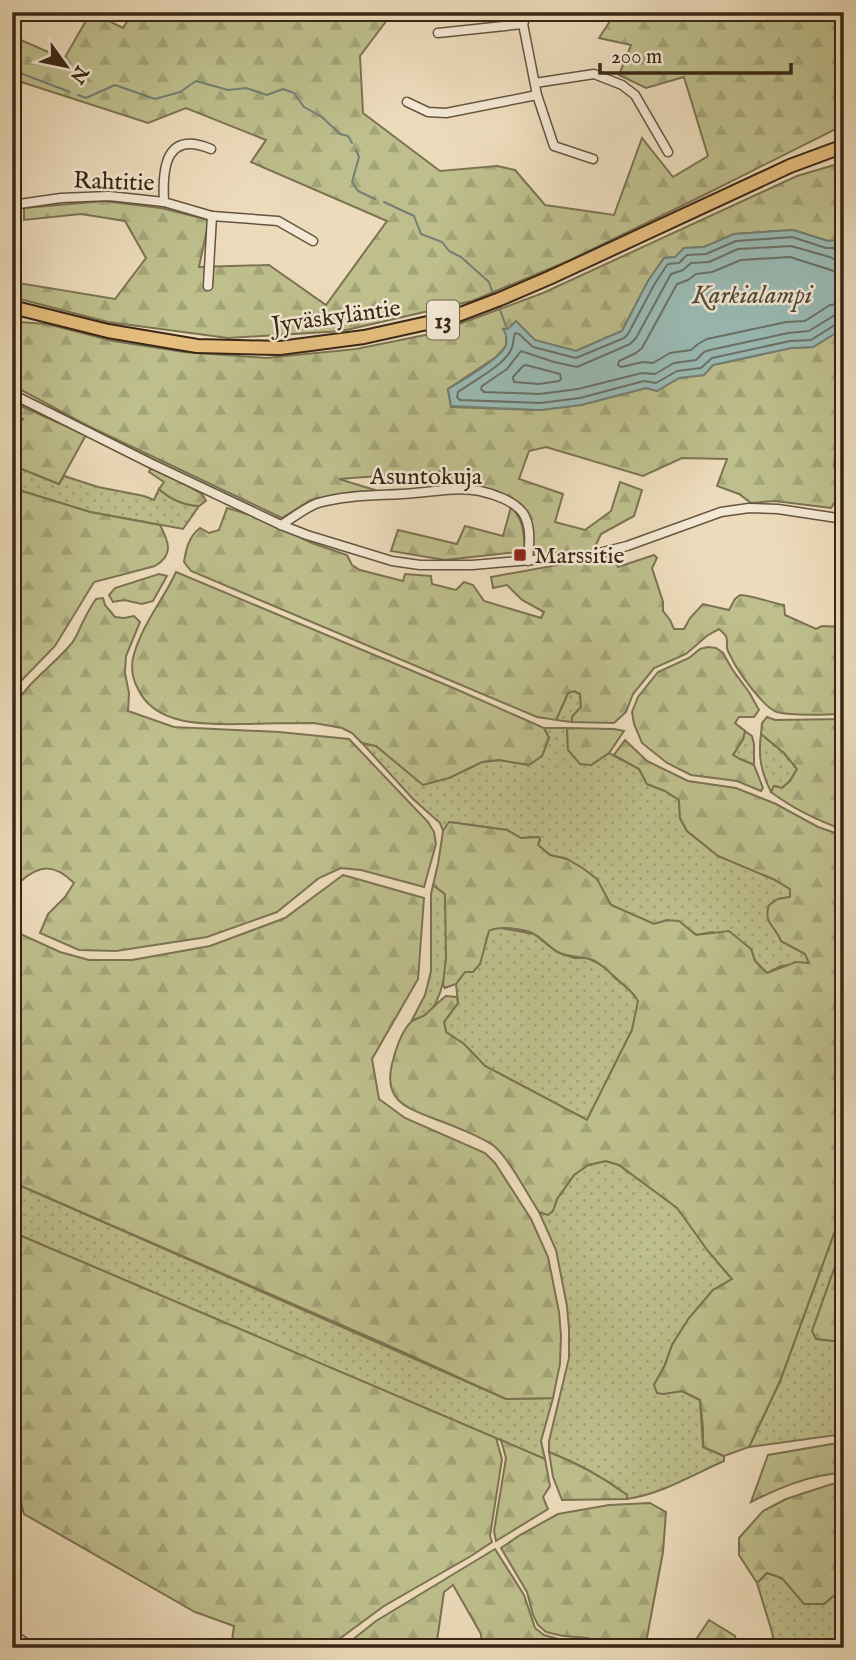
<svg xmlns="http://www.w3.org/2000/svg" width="856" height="1660" font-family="'IM FELL English',serif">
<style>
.grass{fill:url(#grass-dots);stroke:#7c7352;stroke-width:2}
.forest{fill:url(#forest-firs);stroke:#7c7352;stroke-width:2}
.water{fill:#9abbb5;stroke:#738075;stroke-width:2}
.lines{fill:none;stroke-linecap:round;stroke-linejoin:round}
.shore{stroke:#6a7166;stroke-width:2}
.stream{stroke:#738075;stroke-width:2}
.minor-casing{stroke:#665440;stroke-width:11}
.highway-casing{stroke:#392716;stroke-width:16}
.minor{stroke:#f3e8d3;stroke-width:8}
.highway{stroke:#e6be7e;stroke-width:12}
.poi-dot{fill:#8f2418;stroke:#f3e8d3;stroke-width:2.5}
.labels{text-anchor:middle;stroke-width:5;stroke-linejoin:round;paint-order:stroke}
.shield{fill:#f3e8d3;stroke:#71614f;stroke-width:2}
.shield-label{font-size:23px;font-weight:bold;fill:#392716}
.street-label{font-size:24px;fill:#392716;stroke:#f3e8d3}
.poi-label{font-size:24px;fill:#392716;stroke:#f3e8d3;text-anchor:start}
.water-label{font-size:26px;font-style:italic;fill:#514c3e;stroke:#f3e8d3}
</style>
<defs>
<pattern id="grass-dots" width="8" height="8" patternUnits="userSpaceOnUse" patternTransform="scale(1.75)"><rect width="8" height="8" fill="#bebf8d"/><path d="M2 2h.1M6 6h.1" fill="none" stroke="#a4a479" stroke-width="1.8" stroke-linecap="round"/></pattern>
<pattern id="forest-firs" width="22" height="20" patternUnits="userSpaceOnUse" patternTransform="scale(1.75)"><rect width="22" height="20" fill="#bebf8d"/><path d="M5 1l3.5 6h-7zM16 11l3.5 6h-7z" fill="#a4a479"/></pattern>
</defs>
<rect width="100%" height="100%" fill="#eddcbc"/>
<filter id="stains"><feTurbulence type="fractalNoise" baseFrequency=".00286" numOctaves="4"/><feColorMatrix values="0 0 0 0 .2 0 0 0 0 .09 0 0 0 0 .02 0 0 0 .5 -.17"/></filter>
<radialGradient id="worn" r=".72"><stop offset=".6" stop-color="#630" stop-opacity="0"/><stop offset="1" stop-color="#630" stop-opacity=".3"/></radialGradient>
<g class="grass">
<path d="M12,465L59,484L64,476L98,487L144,496L154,500L159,489C171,500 183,505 199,506L183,529L90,512L12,488Z"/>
<polygon points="574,691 580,694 581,707 572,717 572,722 556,720 568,693"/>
<path d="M544,728H567L568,750L591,765L609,753L639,769L647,784L665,791L679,800L680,818L687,831L718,856L773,879L790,889V897L778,899L777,932L781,941L806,954L809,963L781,966L767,973L755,961L751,949L712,932L696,935C680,921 675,918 654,924L611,905L596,879L567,859L550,855L538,845L540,839L539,837L521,838L507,830L450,822L443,831L440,823L413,799L362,743L376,746L392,758L449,778L482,762L499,760L529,765L549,738Z"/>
<polygon points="745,731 752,736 754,744 754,765 740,759 733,755 743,739"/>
<path d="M761,734L784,753L797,769L790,781L782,788L774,786L771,792C761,772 758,756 761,734Z"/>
<path d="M433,885L445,894C446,926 454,997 423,1017C420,1019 416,1019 412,1020L425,995L431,971V894Z"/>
<polygon points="495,927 534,934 557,952 574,958 588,958 606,967 615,978 631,990 639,1002 632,1030 587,1120 485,1066 464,1044 446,1032 444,1022 458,1003 456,984 485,944 488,931"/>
<path d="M606,1161L619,1165L678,1208L708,1251L732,1279L713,1290L689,1318L672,1345L665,1365L654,1385L663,1394L682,1391L700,1400L703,1447L724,1456V1461C692,1475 662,1494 627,1499V1495C603,1477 577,1463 549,1452V1441L569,1358V1329L567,1306L556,1250L539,1212L548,1215L553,1211L557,1199L574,1175L588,1165Z"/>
<polygon points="12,1182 506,1399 553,1398 541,1441 545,1459 12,1232"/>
<polygon points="844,1206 844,1255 839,1256 816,1339 844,1342 844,1434 749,1447 780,1381"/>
<polygon points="767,1573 834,1595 844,1587 844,1648 775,1648 772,1632 757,1583"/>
</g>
<g class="forest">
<polygon points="91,12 123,28 133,12 393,12 360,56 363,113 440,171 497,166 515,170 545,205 614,215 642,138 673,177 708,156 684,77 646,88 619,75 631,45 599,38 616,12 844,12 844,125 696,199 568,261 472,301 342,331 228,338 108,322 12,297 12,249 18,283 115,299 146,258 125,221 81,214 24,220 24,208 104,201 161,208 209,220 199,267 269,265 326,305 387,221 251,162 266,140 186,108 148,123 12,79 12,36 64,59"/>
<polygon points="844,162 844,249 837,240 828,241 793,230 734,234 704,247 684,248 676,257 664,258 648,281 622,331 576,351 506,333 506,346 496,357 448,389 451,407 540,410 581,405 646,388 657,391 679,378 704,375 713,365 791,348 813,347 840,330 842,308 844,306 844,430 836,448 834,466 844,488 831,508 775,501 751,503 739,494 717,486 727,459 682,458 643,476 546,447 529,451 519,479 563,494 555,522 585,530 611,511 620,482 642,490 634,516 601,534 593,551 532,556 531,520 495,493 467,484 446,485 444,471 339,479 378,491 353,492 311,500 282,518 86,425 12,385 12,338 16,333 20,322 47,324 113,341 184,352 266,358 356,349 435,333 543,293 797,176"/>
<polygon points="12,402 86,435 59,484 12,465 12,428 23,419 12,415"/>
<path d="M152,466L202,494L206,501L199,506C183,505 171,500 159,489L164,482L149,472Z"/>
<path d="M12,488L90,512L160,525C169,542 174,555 155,566L94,582L55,646L20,682L12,693Z"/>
<path d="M511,507C524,520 524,534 525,551L445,560L391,551L398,530L457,544L465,526L503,536Z"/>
<path d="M227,508L258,517L312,543L347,555L352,565L360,570L403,581L405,574L431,576L432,584L456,590L464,582L473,585L484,601L541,618L544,612L522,600L507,585L493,588L491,577L612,555L618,567L654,555L657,558L652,568L663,602V611L670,620L674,629H684L690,618L703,604L729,610L735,599L740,595C755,596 768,602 784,605L785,615L816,629L822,626L844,627V714C824,714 796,717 777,712C764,708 741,675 734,663C732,658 728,653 727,648C727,637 728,637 719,629L708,635L686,654L654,668L633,694L626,712L614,723L572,722V717L581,707L580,694L574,691L568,693L556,720L537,717L191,571L184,562C186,549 189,536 200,528L209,533L219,530Z"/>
<path d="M176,572L458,690L544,728L549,738L542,756L529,765L499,760L482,762L449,778L423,785L376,746L362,743L352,733L342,728L314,723C293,723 271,723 250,724C213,724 157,729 138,689C133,680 131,668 133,658C141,625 163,601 176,572Z"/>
<polygon points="159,574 167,576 153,601 142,604 124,600 113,602 109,595 115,588"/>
<path d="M103,598L105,605L115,617L124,618L134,616L140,622L126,656L125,673L129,693L128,711L174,727L279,732L349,739L428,822L434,832L436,844L424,887L361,870L341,868L319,878L277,912L207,937L116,951L79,950L40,933L48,914L65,897L74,883C55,864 40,864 20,882L12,881V709C28,681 52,667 72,643C78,635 80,626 85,618C88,611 92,605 96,599Z"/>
<polygon points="708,647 716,648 723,653 732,669 749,692 759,710 754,717 739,717 735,723 745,731 743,739 733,755 740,759 754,765 763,788 761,791 737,781 691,775 667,763 642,743 634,724 632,712 638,697 658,672 689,658 700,649"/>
<path d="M767,717L775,720L844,719V830C819,821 792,808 771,792L774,786L782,788L790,781L797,769L784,753L761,734L762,723Z"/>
<polygon points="567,728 614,729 624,731 609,753 591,765 580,764 568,750"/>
<path d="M625,740L647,761L688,781L736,788L776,804L818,827L844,836V1206L780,1381L749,1447L724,1456L703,1447V1428L700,1400L682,1391L663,1394L657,1393L654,1385L665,1365L672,1345L689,1318L713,1290L732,1279L708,1251L677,1208L619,1165L606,1161L588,1165L574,1175L557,1199L553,1211L548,1215L539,1212C527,1194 509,1158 494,1146C484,1138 449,1124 435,1119C407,1108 383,1101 392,1064C395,1052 402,1030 412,1021C416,1018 422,1018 426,1014C433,1008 438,1002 446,996L457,997L458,1003L444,1022L446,1032L464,1044L485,1066L587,1120L632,1030L638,1001C631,989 626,988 616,978C607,971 602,963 590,959C579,956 569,958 558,952C550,948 544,940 536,935C526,929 499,925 489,931L480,964L473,972H465L456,984L445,988L443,985L446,958L445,894L433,885L438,864L443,831L449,822L507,830L521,838L539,837L540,839L538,845L550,855L567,859L584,869L597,879L611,905L654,924L667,920L679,921L696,935L729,931L751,949L755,961L767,973L796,962L809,963L805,954L781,941C775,925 763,924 769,905L778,899L790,897V889L773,879L718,856L687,831L680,818L679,800L665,791L647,784L639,769L614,755Z"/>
<polygon points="343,875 424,898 418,979 372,1059 379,1099 405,1118 485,1153 495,1163 531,1219 548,1257 559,1312 561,1335 560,1364 553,1398 506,1399 385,1344 12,1182 12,930 60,952 89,960 132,960 210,946 285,918"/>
<polygon points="12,1232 496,1438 502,1459 490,1536 492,1542 471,1556 384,1606 327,1648 231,1648 234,1626 195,1612 24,1514 12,1469"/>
<polygon points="839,1255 844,1255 844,1342 816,1339 812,1331"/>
<polygon points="501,1440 545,1459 550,1486 543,1497 548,1509 496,1541 494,1531 506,1458"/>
<path d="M844,1442V1473C811,1474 779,1488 751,1502L768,1455Z"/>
<path d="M549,1452C577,1463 603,1477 627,1495V1499L562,1500L553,1477Z"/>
<polygon points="832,1484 844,1484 844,1587 824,1604 804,1604 782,1578 767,1573 757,1583 739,1555 739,1538 763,1511 786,1499"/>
<polygon points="650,1503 666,1512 663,1552 645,1648 605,1648 588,1638 563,1636 546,1632 538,1625 533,1615 527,1592 501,1548 520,1535 558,1514 609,1505"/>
<polygon points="495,1549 524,1595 535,1628 544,1635 559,1639 584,1641 596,1648 482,1648 481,1634 453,1585 444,1592 436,1648 342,1648 376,1621"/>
<polygon points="709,1620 735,1636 738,1648 700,1648 695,1641"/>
</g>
<path class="water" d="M793,230L828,241L837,240L844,249V306L842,308L841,330L813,347L791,348L713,365L704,375L679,378L657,391L646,388L581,405L540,410L451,406L448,389C461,381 502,358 506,345C507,339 506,333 503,329H508L516,321L535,340L576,351L622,331L648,281L664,258L675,257L684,248L704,247L734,234Z"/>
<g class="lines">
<g class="shore">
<path d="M844,253L839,252L833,248H826L792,237L736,241L706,254L687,255L679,263L668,264L665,268L654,285L628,334L624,338L576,358L533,347L519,334L515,333C513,338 514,344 511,350C503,366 473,381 458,392L457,397L460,400L540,403L580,398L644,381L656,383L677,371L701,368L712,358L790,341L811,340L838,323L844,322"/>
<polyline points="844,262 837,261 830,257 791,246 738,249 709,262 691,263 683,270 671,274 636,338 630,344 577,367 554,362 521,351 507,369 482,386 481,389 484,392 539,394 578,389 642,373 655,374 674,363 696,360 704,352 710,350 788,333 809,331 835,315 844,313"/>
<polyline points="844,272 834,271 790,257 741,260 712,272 696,274 688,280 677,284 642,348 636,353 619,361 618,365 621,367 643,362 653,363 670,353 691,350 698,344 707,339 786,322 805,321 830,305 844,303"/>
<polygon points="526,365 560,374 561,379 559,381 539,384 514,382 513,377 523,366"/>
</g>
<g class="stream">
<polyline points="12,70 70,92"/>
<polyline points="78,95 86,98 115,85 155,99 180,92 196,81 228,90 246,88 267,95 283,89 294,93 304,107 322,117 340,134 348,136 352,143"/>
<polyline points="356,150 359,157 352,182 358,191 375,199"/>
<polyline points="384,202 414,216 421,234 442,242 449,251 461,257 489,282 493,294"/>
<polyline points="499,307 507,329"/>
</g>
<g class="minor-casing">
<g id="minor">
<polyline points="528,12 523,24 537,95 554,146 593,159"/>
<polyline points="438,33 523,24"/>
<polyline points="535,83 594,74 622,85 635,95 668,152"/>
<polyline points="407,102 428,112 446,113 537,95"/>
<path d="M164,202C162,167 166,130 211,149"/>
<polyline points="12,205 61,198 109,196 164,202 212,216 278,221 313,241"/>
<polyline points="208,286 212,216"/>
<polyline points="12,394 150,463 281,525 307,535 392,561 420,565 472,565 591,555 627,546 721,512 749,508 778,509 844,519"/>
<path d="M281,525C293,518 306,507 318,503C350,494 383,496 415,493C436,491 459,487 480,491C494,494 514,501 523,513C532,527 529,545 528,561"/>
<polyline points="20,1639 33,1648"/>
<polyline points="339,1645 352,1648"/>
</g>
</g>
<g class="highway-casing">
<polyline id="highway" points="12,307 108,331 197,346 280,348 364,337 450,318 500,299 549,278 790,166 844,146"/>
</g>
<use href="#minor" class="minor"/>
<use href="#highway" class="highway"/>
</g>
<rect class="poi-dot" x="513" y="548" width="14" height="14" rx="3.5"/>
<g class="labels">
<rect class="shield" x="427" y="300.5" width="32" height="39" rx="5"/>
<g class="shield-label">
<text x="443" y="328">13</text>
</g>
<g class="street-label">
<text transform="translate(114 181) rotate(2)" y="8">Rahtitie</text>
<text transform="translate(336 316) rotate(-8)" y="8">Jyväskyläntie</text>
<text x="426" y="484">Asuntokuja</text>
</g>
<g class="poi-label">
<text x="534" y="563">Marssitie</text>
</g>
<g class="water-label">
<text x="752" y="303">Karkialampi</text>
</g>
</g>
<rect width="856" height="1660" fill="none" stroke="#eddcbc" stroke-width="42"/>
<rect x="14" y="14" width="828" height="1632" fill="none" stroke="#392716" stroke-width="3.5"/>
<rect x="21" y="21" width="814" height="1618" fill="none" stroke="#392716" stroke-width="2"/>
<g transform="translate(66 66) rotate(123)" stroke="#f3e8d3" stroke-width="5" paint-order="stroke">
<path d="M0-5L12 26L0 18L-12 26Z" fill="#392716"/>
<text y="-10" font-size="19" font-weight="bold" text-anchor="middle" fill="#392716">N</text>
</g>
<path d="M600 63v10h191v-10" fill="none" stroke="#392716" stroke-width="3.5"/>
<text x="611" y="63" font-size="21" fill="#392716" stroke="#f3e8d3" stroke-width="5" paint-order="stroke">200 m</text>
<rect width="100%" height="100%" filter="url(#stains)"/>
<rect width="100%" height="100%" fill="url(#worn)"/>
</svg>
